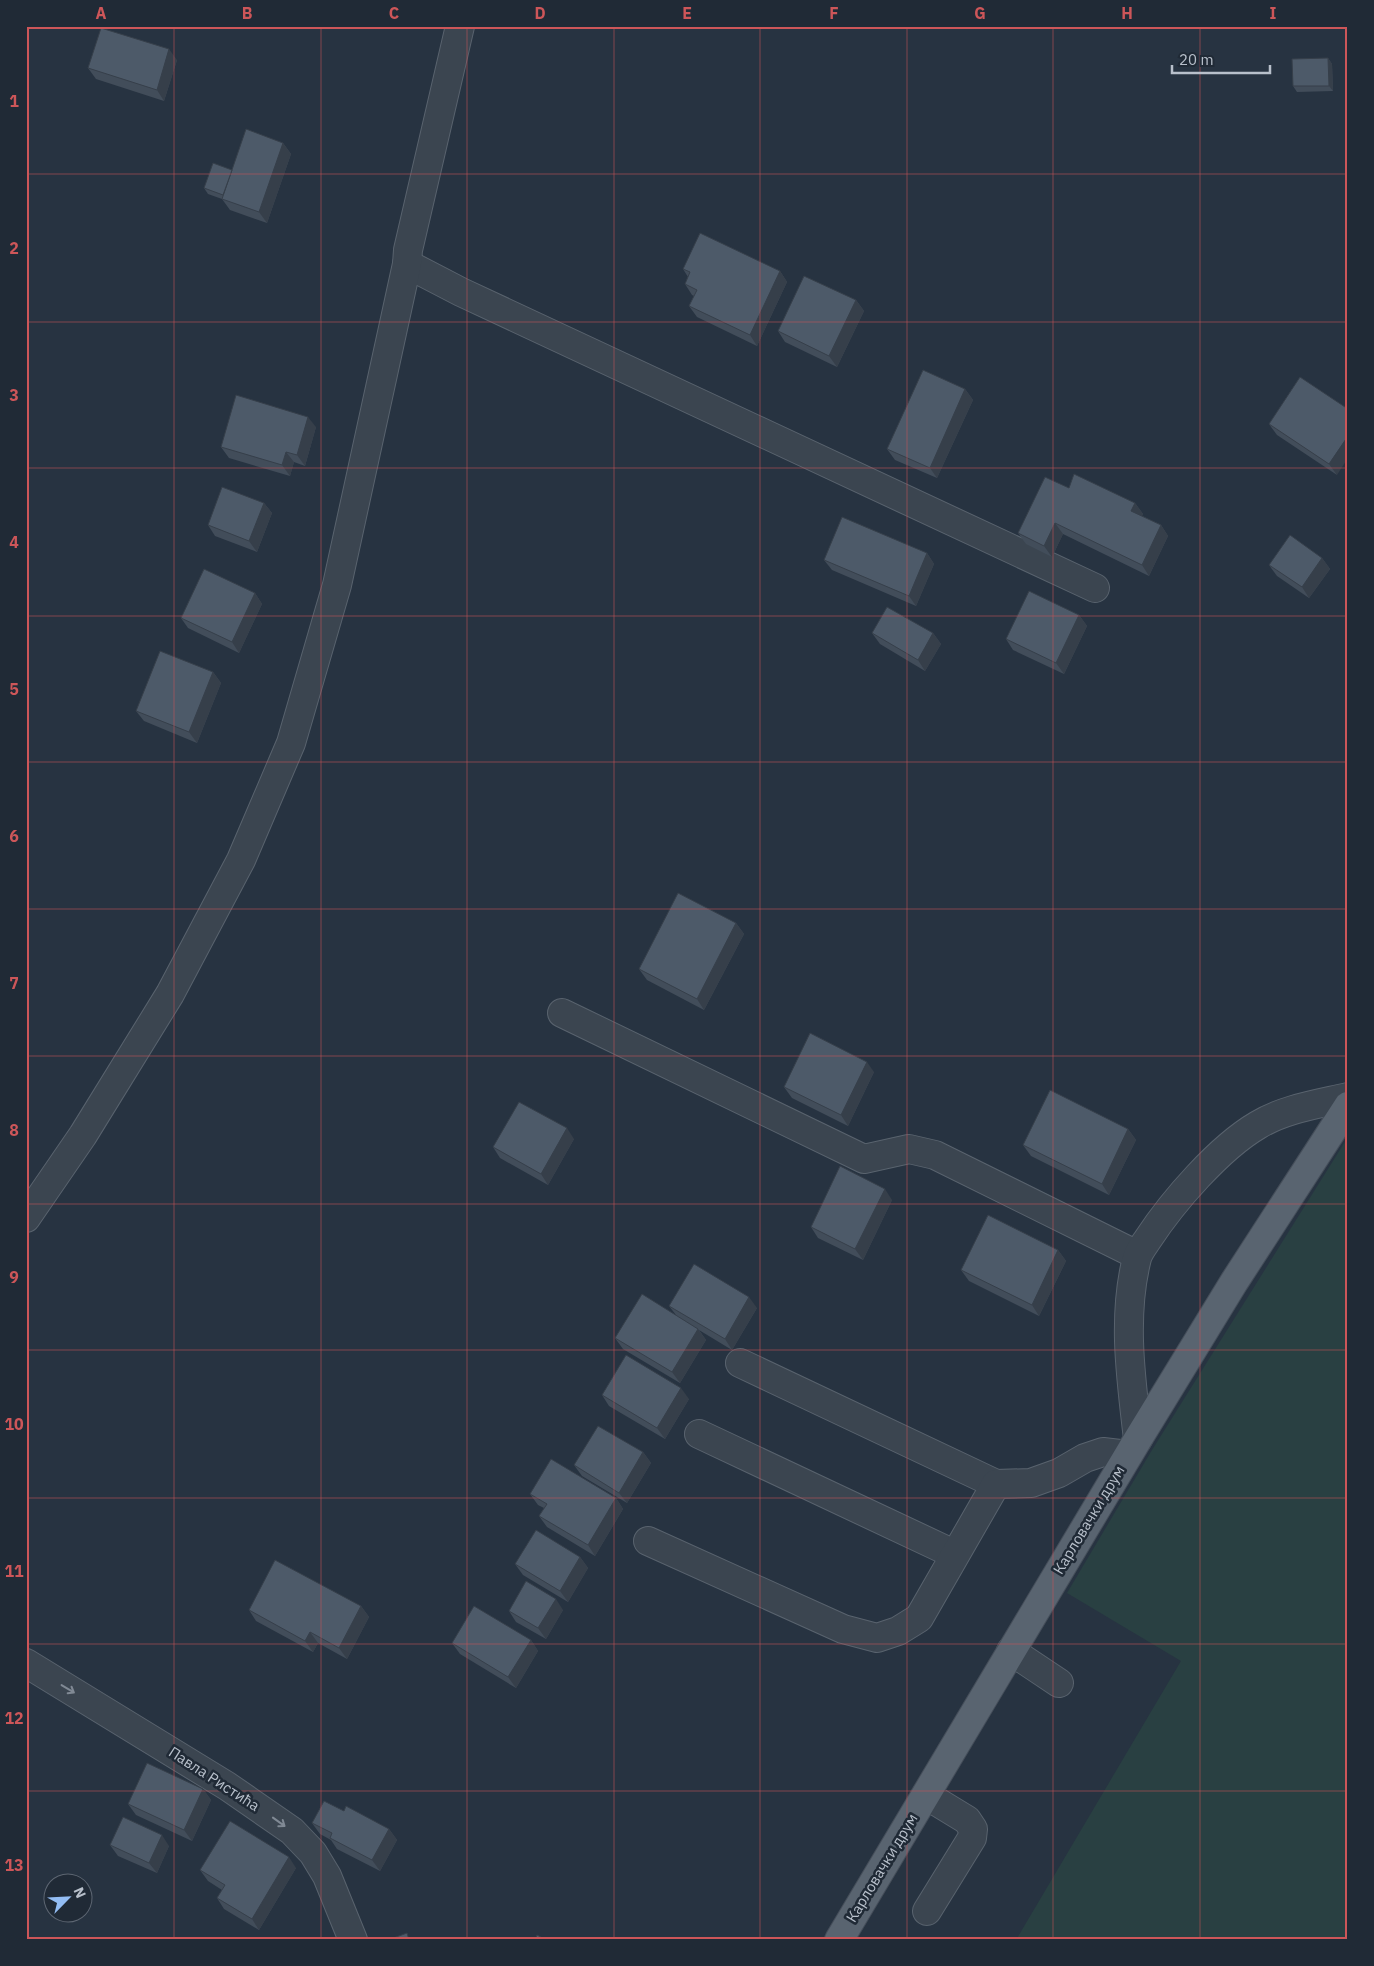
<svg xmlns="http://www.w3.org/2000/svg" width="1374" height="1966" font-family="'IBM Plex Sans',sans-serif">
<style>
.green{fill:#294042}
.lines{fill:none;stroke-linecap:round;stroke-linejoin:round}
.minor-casing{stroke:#59636e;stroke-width:30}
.major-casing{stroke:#454e5a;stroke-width:30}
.minor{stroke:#3b4550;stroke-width:28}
.major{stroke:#596470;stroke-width:28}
.wall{fill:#424d5a}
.shaded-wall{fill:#363f4a}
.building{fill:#4d5a69;stroke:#363f4a}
.oneway{stroke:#808994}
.grid{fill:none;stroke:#cd5659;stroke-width:1;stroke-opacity:0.55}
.labels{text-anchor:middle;stroke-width:5;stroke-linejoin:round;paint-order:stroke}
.street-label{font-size:15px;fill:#b8c0cb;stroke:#202a36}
.neatline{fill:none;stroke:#cd5659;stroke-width:2}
.grid-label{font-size:16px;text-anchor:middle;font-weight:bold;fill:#cd5659}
</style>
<rect width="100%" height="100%" fill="#273341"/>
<polygon class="green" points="1348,1137 1348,1940 1016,1940 1181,1661 1067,1593 1152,1450"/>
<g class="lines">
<g class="minor-casing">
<g id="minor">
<polyline points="407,264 461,292 1095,588"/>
<polyline points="562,1013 864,1159 909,1149 935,1155 1137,1255"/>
<polyline points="26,1218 83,1135 170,994 241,860 291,743 337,585 407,264 408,250 460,26"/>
<polyline points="740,1363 996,1484"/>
<polyline points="699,1434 954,1554"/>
<path d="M1138,1439C1131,1379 1122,1317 1137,1258C1139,1251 1144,1245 1148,1239C1173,1201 1219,1148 1258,1125C1284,1109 1318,1104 1348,1097"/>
<polyline points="648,1541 843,1629 877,1638 898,1631 919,1618 996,1484 1031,1483 1059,1473 1085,1458 1103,1452 1128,1455"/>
<polyline points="1011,1651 1059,1683"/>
<polyline points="26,1663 227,1786 292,1831 313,1853 327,1876 353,1940"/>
<polyline points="926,1795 967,1820 973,1829 972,1838 927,1911"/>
</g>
</g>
<g class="major-casing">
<polyline id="major" points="839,1940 1138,1439 1234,1282 1348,1106"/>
</g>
<use href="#minor" class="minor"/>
<use href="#major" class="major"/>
</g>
<g class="wall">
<polygon points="1328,58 1332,64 1333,91 1297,92 1293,86"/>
<polygon points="177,60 164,101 96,79 88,68"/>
<polygon points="283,143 291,154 267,223 230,210 222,199 208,194 204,188 232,170"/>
<polygon points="683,269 780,271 787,282 757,346 697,317 689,306 694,296 692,295 685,284 688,277"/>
<polygon points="856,300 864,311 837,367 785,342 778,331"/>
<polygon points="1300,377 1337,475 1277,435 1269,424"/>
<polygon points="965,389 973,400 937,478 895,460 887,449"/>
<polygon points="316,427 305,466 294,462 290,476 229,458 221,447"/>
<polygon points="1069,488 1135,503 1143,514 1142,516 1161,525 1168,536 1149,576 1063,534 1052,557 1026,544 1018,533"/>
<polygon points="264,503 272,513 257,552 215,536 208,525"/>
<polygon points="927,553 934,564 916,606 832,570 824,560"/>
<polygon points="1322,558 1330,569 1309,598 1277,576 1269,565"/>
<polygon points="255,593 262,604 239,653 188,628 181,618"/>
<polygon points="1079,615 1087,626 1064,674 1013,650 1006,639"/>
<polygon points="872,633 933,633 941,644 925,671 880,644"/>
<polygon points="213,672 221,683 197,743 144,721 136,711"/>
<polygon points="736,923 744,934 704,1010 647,980 639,969"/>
<polygon points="874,1072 848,1126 792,1098 784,1087"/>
<polygon points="1128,1129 1136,1140 1109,1195 1031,1156 1023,1145"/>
<polygon points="574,1139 548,1185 500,1158 493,1147"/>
<polygon points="892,1200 863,1260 818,1238 811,1227"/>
<polygon points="1058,1250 1066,1261 1039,1316 969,1281 961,1270"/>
<polygon points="669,1306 757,1308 732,1350 699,1330 706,1340 680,1383 623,1349 615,1338 676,1315"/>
<polygon points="602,1395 689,1399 665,1439 609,1406"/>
<polygon points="643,1452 651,1463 627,1503 582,1476 574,1465"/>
<polygon points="530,1494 616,1498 623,1509 595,1556 547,1527 539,1516 544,1508 538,1505"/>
<polygon points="580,1557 588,1568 568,1602 523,1575 515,1564"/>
<polygon points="361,1606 369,1617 347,1659 318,1643 313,1652 256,1621 249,1610"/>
<polygon points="563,1610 546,1639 516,1622 509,1611"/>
<polygon points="531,1640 538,1651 516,1688 460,1654 452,1643"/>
<polygon points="203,1789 211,1800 192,1841 136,1815 128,1804"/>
<polygon points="344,1811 389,1829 397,1840 380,1871 337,1849 331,1840 320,1834 312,1823"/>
<polygon points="110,1845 169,1846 157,1873 118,1856"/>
<polygon points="296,1868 259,1930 224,1909 217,1898 222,1890 208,1881 200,1870"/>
</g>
<g class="shaded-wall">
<polygon points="169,49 177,60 164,101 157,90"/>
<polygon points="1328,58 1332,64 1333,91 1329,86"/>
<polygon points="283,143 291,154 267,223 259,212"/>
<polygon points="780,271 787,282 757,346 750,335"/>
<polygon points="856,300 864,311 837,367 829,356"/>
<polygon points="965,389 973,400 937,478 930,468"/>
<polygon points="308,417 316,427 305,466 297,455"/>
<polygon points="1348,436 1348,458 1337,475 1329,464"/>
<polygon points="286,452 294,462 290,476 282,465"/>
<polygon points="264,503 272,513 257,552 249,541"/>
<polygon points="1135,503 1143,514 1139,522 1131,511"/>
<polygon points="1055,523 1063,534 1052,557 1044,546"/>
<polygon points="1161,525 1168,536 1149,576 1142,565"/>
<polygon points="927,553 934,564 916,606 909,596"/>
<polygon points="1322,558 1330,569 1309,598 1302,587"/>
<polygon points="255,593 262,604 239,653 232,642"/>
<polygon points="1079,615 1087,626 1064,674 1056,663"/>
<polygon points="933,633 941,644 925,671 918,660"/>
<polygon points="213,672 221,683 197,743 189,732"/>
<polygon points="736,923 744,934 704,1010 697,999"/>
<polygon points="867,1062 874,1072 848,1126 841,1115"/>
<polygon points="567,1128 574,1139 548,1185 541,1174"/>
<polygon points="1128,1129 1136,1140 1109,1195 1102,1184"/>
<polygon points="885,1189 892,1200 863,1260 855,1249"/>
<polygon points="1058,1250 1066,1261 1039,1316 1032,1305"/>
<polygon points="749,1297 757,1308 732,1350 725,1339"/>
<polygon points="698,1329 706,1340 680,1383 672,1372"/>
<polygon points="681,1388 689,1399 665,1439 657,1428"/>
<polygon points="643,1452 651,1463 627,1503 619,1493"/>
<polygon points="616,1498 623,1509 595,1556 588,1545"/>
<polygon points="580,1557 588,1568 568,1602 560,1591"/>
<polygon points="556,1599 563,1610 546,1639 538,1628"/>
<polygon points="361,1606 369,1617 347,1659 339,1648"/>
<polygon points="310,1632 318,1643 313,1652 305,1641"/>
<polygon points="531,1640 538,1651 516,1688 508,1677"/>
<polygon points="203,1789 211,1800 192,1841 184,1830"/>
<polygon points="389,1829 397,1840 380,1871 372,1860"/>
<polygon points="162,1835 169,1846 157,1873 149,1863"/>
<polygon points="289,1857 296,1868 259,1930 252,1919"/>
</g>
<g class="building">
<polygon points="101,28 169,49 157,90 88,68"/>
<polygon points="1328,58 1329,86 1293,86 1292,59"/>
<polygon points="246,129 283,143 259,212 222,199"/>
<polygon points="213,163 232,170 223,195 204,188"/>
<polygon points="700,233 780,271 750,335 689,306 697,290 685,284 690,272 683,269"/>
<polygon points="804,276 856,300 829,356 778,331"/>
<polygon points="923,370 965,389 930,468 887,449"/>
<polygon points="1300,377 1348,409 1348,436 1329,464 1269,424"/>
<polygon points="236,395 308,417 297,455 286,452 282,465 221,447"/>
<polygon points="1074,474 1135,503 1131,511 1161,525 1142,565 1055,523 1044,546 1018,533 1045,477 1069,488"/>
<polygon points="222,487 264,503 249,541 208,525"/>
<polygon points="842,517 927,553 909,596 824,560"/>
<polygon points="1290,535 1322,558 1302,587 1269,565"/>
<polygon points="204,569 255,593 232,642 181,618"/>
<polygon points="1029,591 1079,615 1056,663 1006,639"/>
<polygon points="887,607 933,633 918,660 872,633"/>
<polygon points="160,651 213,672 189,732 136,711"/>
<polygon points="678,893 736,923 697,999 639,969"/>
<polygon points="810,1033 867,1062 841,1115 784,1087"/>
<polygon points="1050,1090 1128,1129 1102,1184 1023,1145"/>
<polygon points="519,1102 567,1128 541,1174 493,1147"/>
<polygon points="840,1166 885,1189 855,1249 811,1227"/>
<polygon points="988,1215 1058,1250 1032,1305 961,1270"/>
<polygon points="694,1264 749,1297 725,1339 669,1306"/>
<polygon points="642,1294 698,1329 672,1372 615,1338"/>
<polygon points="626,1355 681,1388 657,1428 602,1395"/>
<polygon points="598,1426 643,1452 619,1493 574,1465"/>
<polygon points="551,1459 616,1498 588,1545 539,1516 547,1504 530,1494"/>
<polygon points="536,1530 580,1557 560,1591 515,1564"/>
<polygon points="275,1560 361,1606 339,1648 310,1632 305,1641 249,1610"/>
<polygon points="526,1581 556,1599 538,1628 509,1611"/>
<polygon points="474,1606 531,1640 508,1677 452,1643"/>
<polygon points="147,1763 203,1789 184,1830 128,1804"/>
<polygon points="324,1801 344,1811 346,1806 389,1829 372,1860 330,1838 332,1833 312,1823"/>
<polygon points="123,1817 162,1835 149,1863 110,1845"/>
<polygon points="230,1821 289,1857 252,1919 217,1898 225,1885 200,1870"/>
<polygon points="407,1933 409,1940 388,1940"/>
<polygon points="537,1935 546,1940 535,1940"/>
</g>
<defs><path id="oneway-shaft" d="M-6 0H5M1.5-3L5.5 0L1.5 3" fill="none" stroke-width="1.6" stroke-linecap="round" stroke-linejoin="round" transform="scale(1.25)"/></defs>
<g class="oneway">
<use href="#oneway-shaft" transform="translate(68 1689) rotate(31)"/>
<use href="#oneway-shaft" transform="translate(279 1822) rotate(36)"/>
</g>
<path class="grid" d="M174,26V1940M321,26V1940M467,26V1940M614,26V1940M760,26V1940M907,26V1940M1053,26V1940M1200,26V1940M26,174H1348M26,322H1348M26,468H1348M26,616H1348M26,762H1348M26,909H1348M26,1056H1348M26,1204H1348M26,1350H1348M26,1498H1348M26,1644H1348M26,1791H1348"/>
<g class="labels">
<g class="street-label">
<text transform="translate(1089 1520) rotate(-59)" y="5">Карловачки друм</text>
<text transform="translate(214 1779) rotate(33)" y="5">Павла Ристића</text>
<text transform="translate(882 1868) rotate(-59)" y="5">Карловачки друм</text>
</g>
</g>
<rect width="1374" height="1966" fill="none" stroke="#202a36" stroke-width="55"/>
<g transform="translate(68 1898) rotate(66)"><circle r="24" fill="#202a36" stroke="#5d6672"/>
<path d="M0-4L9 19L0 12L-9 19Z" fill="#93bdf4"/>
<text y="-8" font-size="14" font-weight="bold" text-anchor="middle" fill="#b8c0cb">N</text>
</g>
<path d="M1172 65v8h98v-8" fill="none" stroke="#b8c0cb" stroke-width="2.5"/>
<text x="1179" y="65" font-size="15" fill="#b8c0cb" stroke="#202a36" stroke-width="4" paint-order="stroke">20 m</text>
<rect x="28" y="28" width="1318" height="1910" class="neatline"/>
<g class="grid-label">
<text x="101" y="19">A</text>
<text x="247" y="19">B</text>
<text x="394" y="19">C</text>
<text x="540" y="19">D</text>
<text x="687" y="19">E</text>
<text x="834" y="19">F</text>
<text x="980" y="19">G</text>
<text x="1127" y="19">H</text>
<text x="1273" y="19">I</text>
<text x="14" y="107">1</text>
<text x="14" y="254">2</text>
<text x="14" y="401">3</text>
<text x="14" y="548">4</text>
<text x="14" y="695">5</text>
<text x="14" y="842">6</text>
<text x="14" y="989">7</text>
<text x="14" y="1136">8</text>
<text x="14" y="1283">9</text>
<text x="14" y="1430">10</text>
<text x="14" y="1577">11</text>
<text x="14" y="1724">12</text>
<text x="14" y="1871">13</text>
</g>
</svg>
